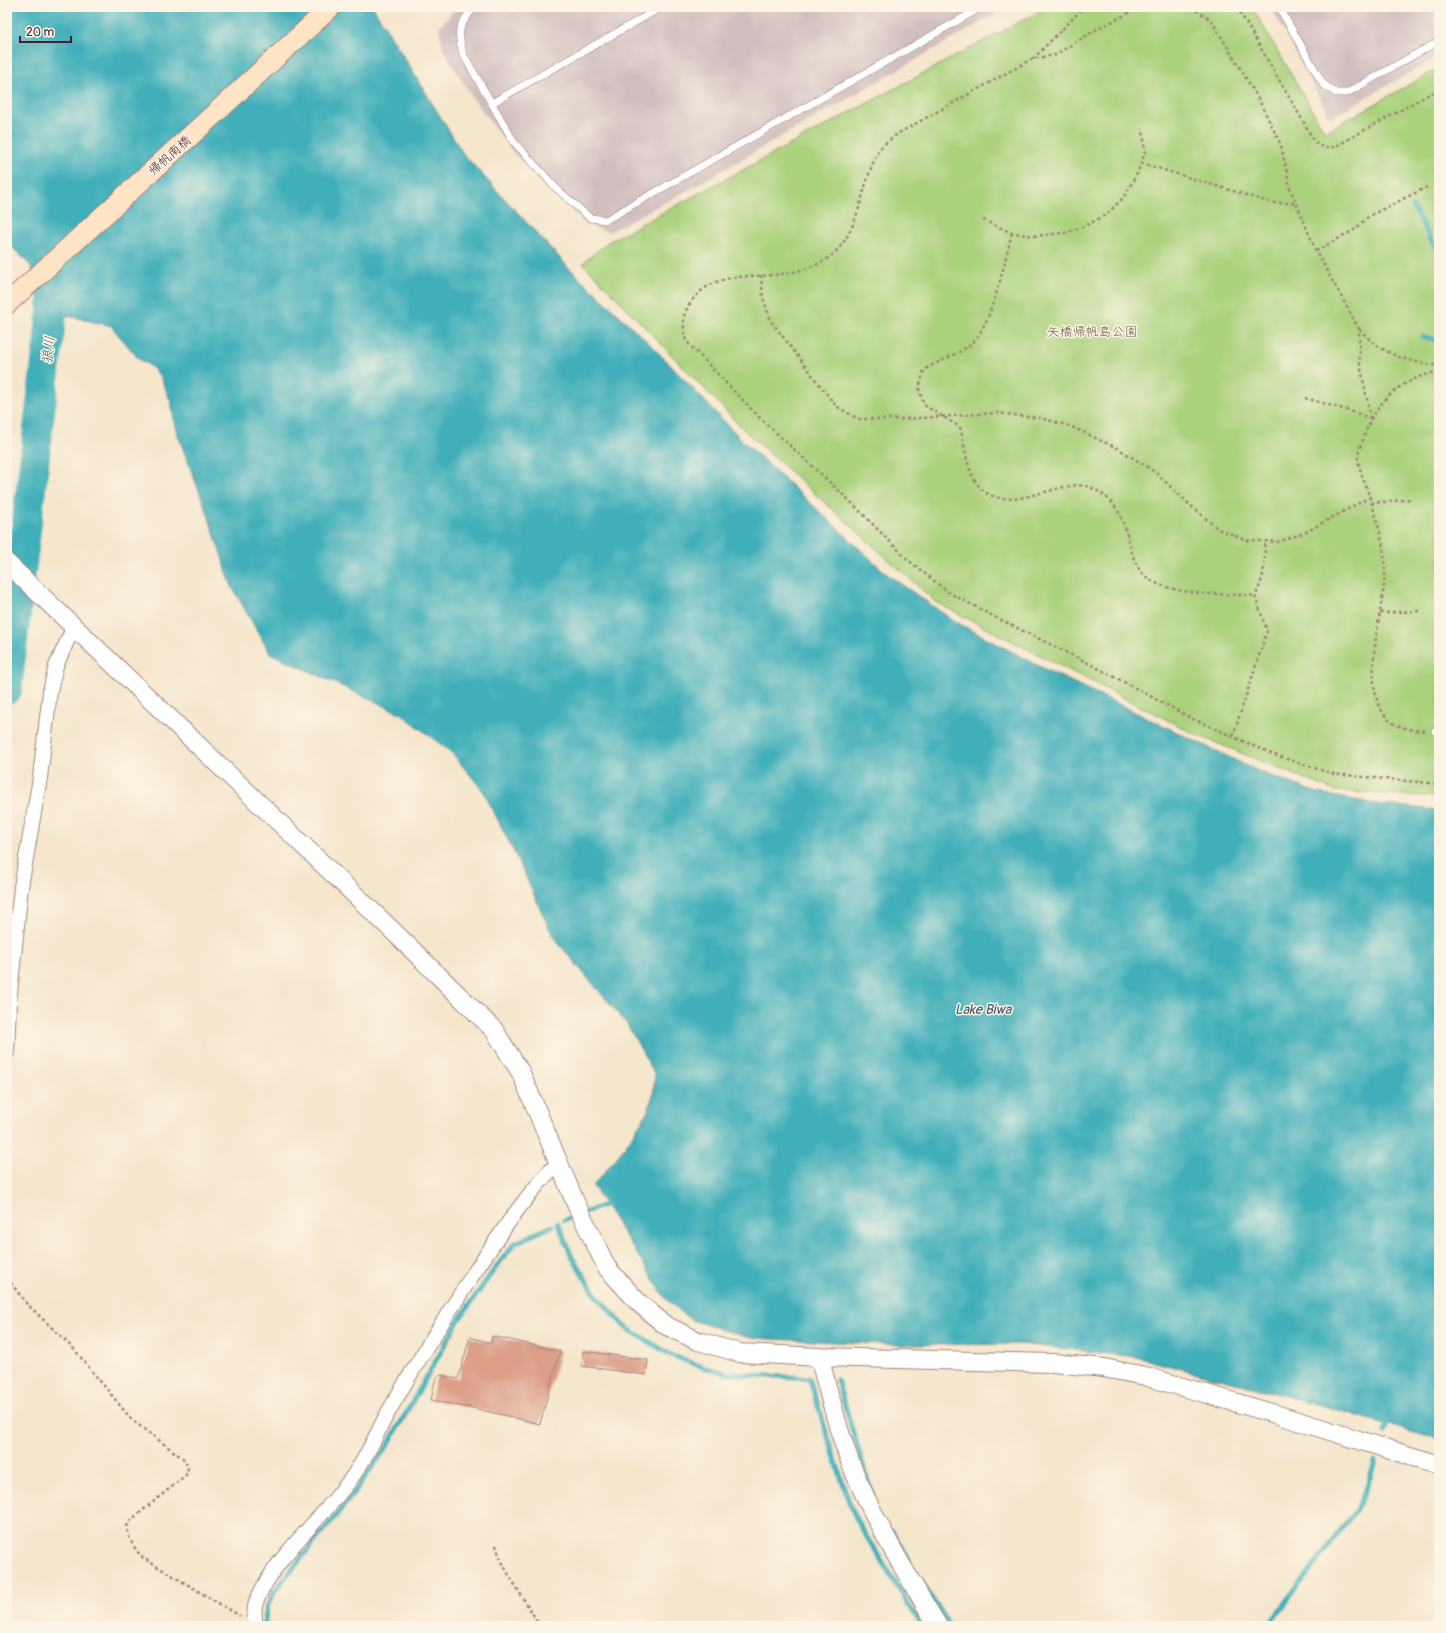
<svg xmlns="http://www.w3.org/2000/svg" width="1446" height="1633" font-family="Pangolin,'Klee One',sans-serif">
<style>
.industrial{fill:#d1bfbf}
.green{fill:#aad17b;stroke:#7a7853}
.water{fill:#3fafba;stroke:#446772}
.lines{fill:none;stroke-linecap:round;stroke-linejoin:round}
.stream{stroke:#3fafba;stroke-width:5}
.river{stroke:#3fafba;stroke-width:30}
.building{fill:#dc9e87}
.service-casing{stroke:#a0827c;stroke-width:8}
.minor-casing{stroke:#a0827c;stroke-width:16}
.tertiary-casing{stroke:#a0827c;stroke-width:20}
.secondary-casing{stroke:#a0827c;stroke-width:22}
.path{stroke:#a0827c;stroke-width:2.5;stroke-dasharray:3 3;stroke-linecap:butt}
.service{stroke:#fff;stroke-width:7}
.minor{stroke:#fff;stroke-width:14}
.tertiary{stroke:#fff;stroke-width:18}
.secondary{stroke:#ffe4c6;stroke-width:20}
.labels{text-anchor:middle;stroke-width:3;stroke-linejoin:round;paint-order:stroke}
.street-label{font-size:13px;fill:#4a1f2b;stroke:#fcf5e5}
.park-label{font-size:13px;fill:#675443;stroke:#fcf5e5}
.water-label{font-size:14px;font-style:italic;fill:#465964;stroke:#fcf5e5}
</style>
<rect width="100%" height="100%" fill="#fcf5e5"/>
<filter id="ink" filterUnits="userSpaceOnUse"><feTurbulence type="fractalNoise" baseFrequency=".025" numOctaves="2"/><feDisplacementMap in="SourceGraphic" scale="8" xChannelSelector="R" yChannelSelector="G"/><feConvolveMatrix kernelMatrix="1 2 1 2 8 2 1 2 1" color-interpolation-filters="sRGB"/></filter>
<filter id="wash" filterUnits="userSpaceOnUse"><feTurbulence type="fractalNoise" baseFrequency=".012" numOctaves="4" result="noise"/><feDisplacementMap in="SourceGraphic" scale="16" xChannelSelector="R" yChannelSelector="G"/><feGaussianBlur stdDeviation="0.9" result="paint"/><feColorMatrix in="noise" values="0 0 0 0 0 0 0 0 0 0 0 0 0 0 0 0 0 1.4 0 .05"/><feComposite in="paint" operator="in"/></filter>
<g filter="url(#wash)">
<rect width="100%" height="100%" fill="#f5e6cc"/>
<g class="industrial">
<polygon points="457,7 1008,7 688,190 609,232 587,225 515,155 471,96 443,48 439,27"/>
<polygon points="1271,7 1439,7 1439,56 1330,118"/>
</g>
<polygon class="green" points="1047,7 1252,7 1325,132 1439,68 1439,797 1335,791 1197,735 937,603 747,433 583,263 608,242"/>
<polygon class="water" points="7,7 373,7 464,155 568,267 649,343 743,441 887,574 954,621 1043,668 1260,772 1318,793 1382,805 1439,810 1439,1440 1324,1406 1136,1357 1021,1344 900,1345 750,1338 691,1320 666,1299 593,1186 622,1151 647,1113 653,1095 655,1075 627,1024 553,937 523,870 484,792 452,753 400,713 270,653 232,587 207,512 176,430 171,402 161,378 153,368 138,358 111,326 52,312 30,265 7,242"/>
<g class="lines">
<g class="stream">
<polyline points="1413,207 1439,254"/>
<polyline points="1423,337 1439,340"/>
<polyline points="564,1220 610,1203"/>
<polyline points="558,1223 572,1257 595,1294 625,1327 671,1355 705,1368 730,1374 809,1378 849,1502 858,1523 922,1626"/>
<polyline points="837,1380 871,1490"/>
<polyline points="1384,1432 1388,1419"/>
<polyline points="892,1531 909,1560"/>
<polyline points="920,1579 949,1626"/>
<polyline points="267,1626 264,1622 268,1604 276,1589 347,1502 388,1445 460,1318 496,1267 515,1243 552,1226"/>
<polyline points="1268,1626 1355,1511 1366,1490 1375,1461"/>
</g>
<polyline class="river" points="7,690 52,312 52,271"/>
</g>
<g id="blocks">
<g class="building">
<polygon points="492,1336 560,1351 540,1424 469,1407 469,1408 431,1400 435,1381 439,1375 458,1379 470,1337 491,1343"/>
<polygon points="583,1351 648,1360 646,1375 582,1366"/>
</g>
</g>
</g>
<g filter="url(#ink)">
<use href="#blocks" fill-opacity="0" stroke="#a0827c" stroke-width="1"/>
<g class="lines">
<g class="service-casing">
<g id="service">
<path d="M474,7C459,27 456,28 463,54L514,142L556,188L590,218L606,220L982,7"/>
<polyline points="1279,7 1323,84 1336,93 1347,93 1439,41"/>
<polyline points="492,103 662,7"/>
<polyline points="1435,731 1439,731"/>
</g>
</g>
<g class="minor-casing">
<g id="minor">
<polyline points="7,1052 9,1003 21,887 40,778 50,691 56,666 74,626"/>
<path d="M257,1626C254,1620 254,1608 256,1602C277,1552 325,1518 355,1473C369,1453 378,1430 390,1409C416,1364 444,1319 472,1276C499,1236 524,1196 558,1163"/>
</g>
</g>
<g class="tertiary-casing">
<g id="tertiary">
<polyline points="7,563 395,933 494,1030 521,1073 576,1204 607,1268 639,1303 665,1325 698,1341 740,1353 819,1357 1053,1363 1104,1368 1145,1376 1285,1417 1439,1465"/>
<path d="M819,1357C831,1399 841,1445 860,1485C882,1534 910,1580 938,1626"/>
</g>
</g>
<g class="secondary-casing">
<polyline id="secondary" points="7,304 331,7"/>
</g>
<g class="path">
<path d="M1146,7L1139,8L1097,29L1055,55L1032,59L897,134C892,139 883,144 879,150C859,186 862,239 822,262C809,269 788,274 772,275C744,277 714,274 694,298C682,313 682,322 686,341L758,416L849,500L908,560L948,592L997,618L1094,666L1191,718L1272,754L1333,774L1439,784"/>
<polyline points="1191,7 1211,20 1258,98 1281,145 1290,188 1316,251 1359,329 1360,364 1371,419"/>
<polyline points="1237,7 1315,142 1324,148 1334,147 1439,89"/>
<polyline points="1033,59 1084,7"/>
<polyline points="1141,163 1272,203 1297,203"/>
<polyline points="983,220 1012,233 1034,236 1064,233 1085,226 1107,214 1124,197 1137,174 1145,153 1143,129"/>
<path d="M1012,233C1005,260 992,325 972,343C960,354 938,361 924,370L919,388L924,405L960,427C964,443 966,462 973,477C991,512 1027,496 1056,489C1067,486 1081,483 1092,488C1140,510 1118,565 1154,582C1185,597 1222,593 1255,596"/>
<polyline points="1316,251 1354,230 1369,216 1427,187"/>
<polyline points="761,275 763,298 771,321 836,406 858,419 906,419 997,413 1040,418 1070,426 1119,449 1155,472 1191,506 1218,529 1247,540 1277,542 1304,533 1370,497"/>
<path d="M1359,329C1383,355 1405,361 1439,366"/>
<polyline points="1305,398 1350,411 1370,418"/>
<polyline points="1371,503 1413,499"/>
<polyline points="1380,613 1420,611"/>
<path d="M1424,731C1413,730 1396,728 1388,719C1357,687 1385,609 1385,569C1385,548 1376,515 1369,495C1365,483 1359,471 1358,458C1358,451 1362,443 1364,437C1376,399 1401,380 1439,371"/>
<path d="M1233,736L1267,631L1255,596C1265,577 1265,562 1265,541"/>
<path d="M7,1278L27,1304L74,1349L131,1419L185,1460L188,1468L186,1475L131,1520L127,1526C128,1539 134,1548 143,1558L240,1616"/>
<path d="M496,1545C502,1571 527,1600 539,1626"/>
</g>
<use href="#service" class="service"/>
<use href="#minor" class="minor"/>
<use href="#tertiary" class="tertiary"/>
<use href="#secondary" class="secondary"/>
</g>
</g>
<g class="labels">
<g class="street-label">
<text transform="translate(169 155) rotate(-42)" y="5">帰帆南橋</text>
</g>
<g class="park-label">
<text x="1092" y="336">矢橋帰帆島公園</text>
</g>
<g class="water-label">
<text transform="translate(48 350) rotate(-83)" y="5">狼川</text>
<text x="983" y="1014">Lake Biwa</text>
</g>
</g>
<rect width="1446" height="1633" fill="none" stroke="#fcf5e5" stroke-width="24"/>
<path d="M20 36v6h51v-6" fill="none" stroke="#4a1f2b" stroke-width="2"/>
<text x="26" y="36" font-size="12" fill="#4a1f2b" stroke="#fcf5e5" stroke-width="3" paint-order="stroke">20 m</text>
</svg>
